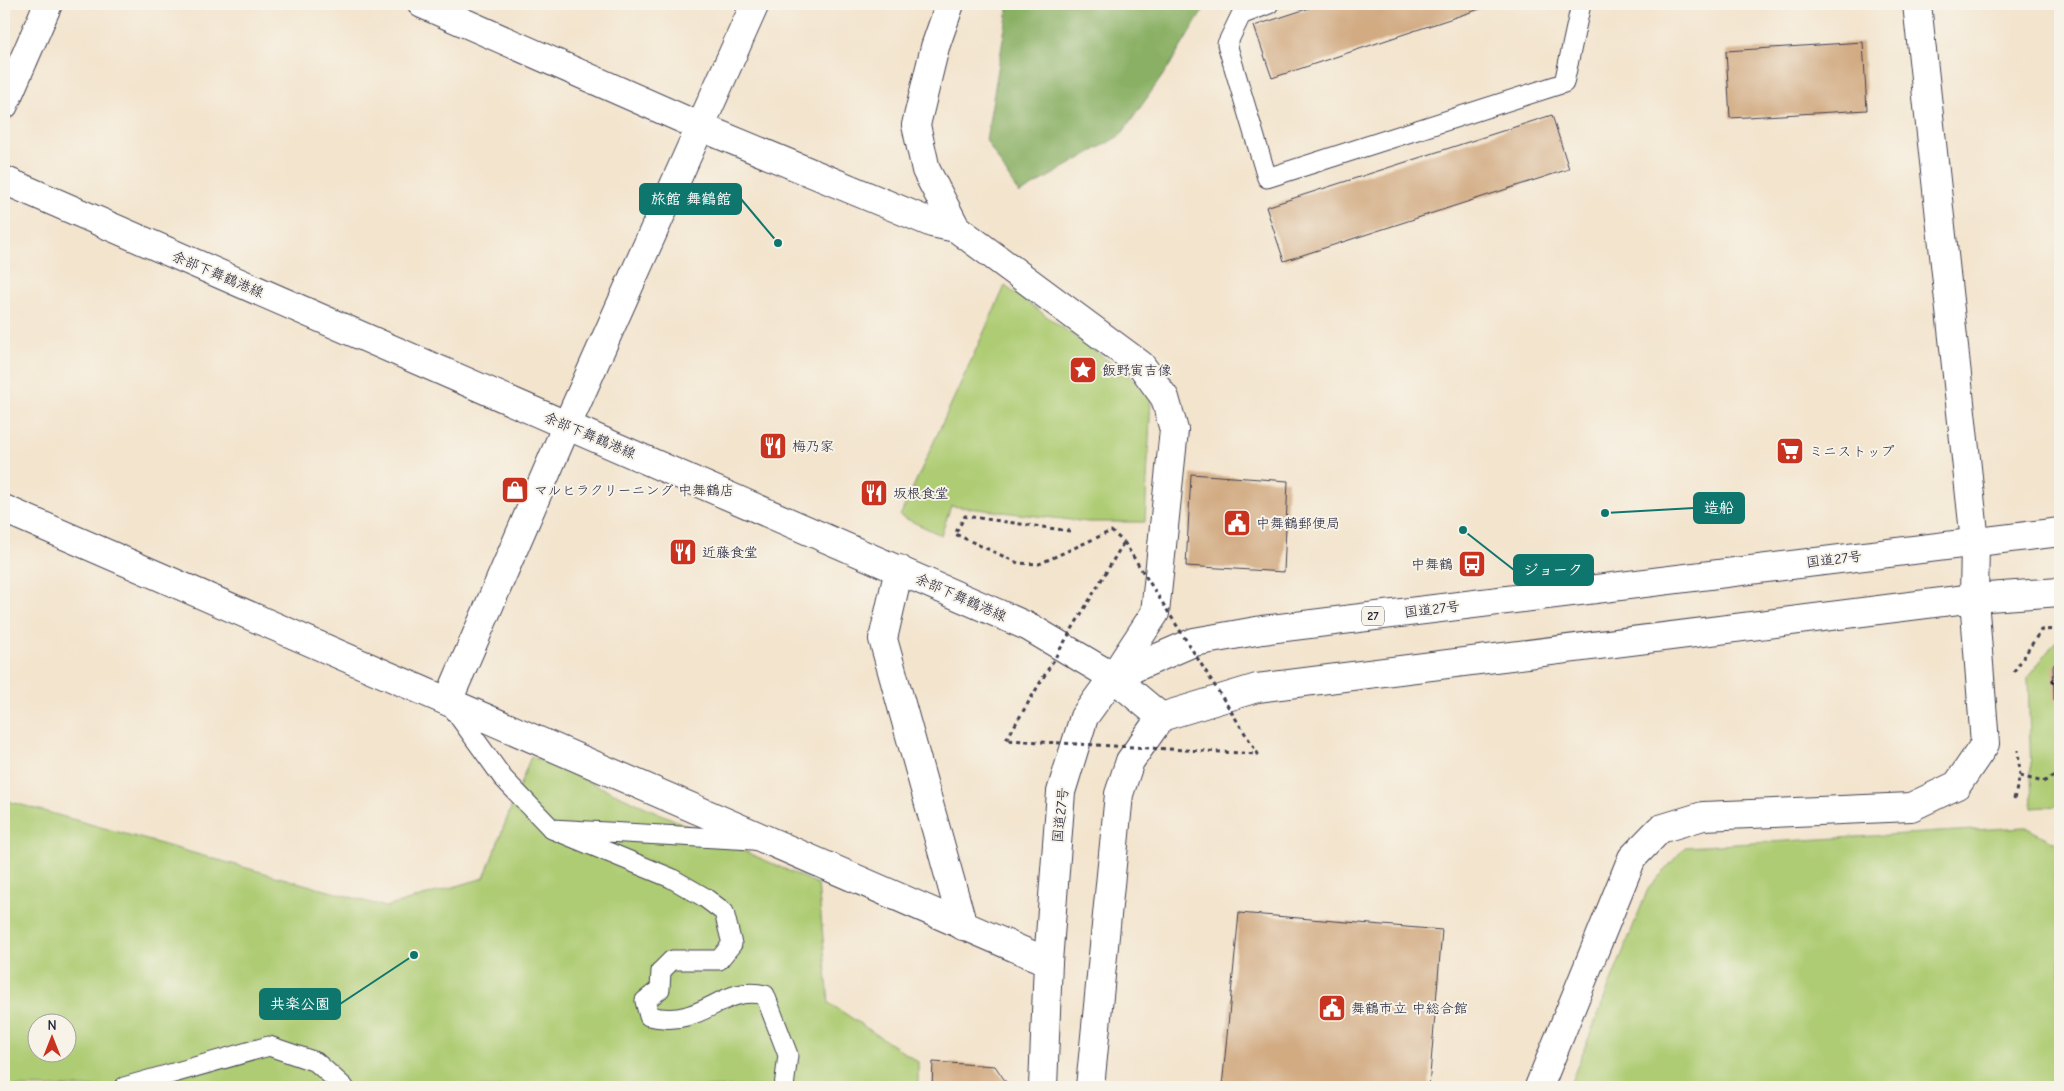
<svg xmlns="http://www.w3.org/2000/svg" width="2064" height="1091" font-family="'Comic Neue','Klee One',sans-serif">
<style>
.green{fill:#aecc73;stroke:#687757;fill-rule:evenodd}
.forest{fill:#8ab065;stroke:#566950}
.building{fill:#d2ab83}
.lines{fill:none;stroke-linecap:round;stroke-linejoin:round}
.lane-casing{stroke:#413f51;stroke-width:21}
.street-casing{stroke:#413f51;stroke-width:30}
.secondary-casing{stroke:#413f51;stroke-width:30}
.highway-casing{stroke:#413f51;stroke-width:30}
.path{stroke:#413f51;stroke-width:3;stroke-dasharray:4 4;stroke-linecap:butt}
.lane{stroke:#fff;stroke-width:19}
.street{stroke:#fff;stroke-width:28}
.secondary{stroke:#fff;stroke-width:28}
.highway{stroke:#fff;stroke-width:28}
.rail-casing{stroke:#22223b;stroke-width:5.5}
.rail{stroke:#f7f3e8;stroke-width:4;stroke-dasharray:11;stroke-linecap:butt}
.path-bridge{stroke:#413f51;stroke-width:3;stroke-dasharray:4 4;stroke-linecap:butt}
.labels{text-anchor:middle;stroke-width:4;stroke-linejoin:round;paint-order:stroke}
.shield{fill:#f7f3e8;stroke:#62616f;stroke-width:1}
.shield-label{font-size:12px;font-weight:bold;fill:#22223b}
.street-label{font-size:14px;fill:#22223b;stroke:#f7f3e8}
.poi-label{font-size:14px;fill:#22223b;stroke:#f7f3e8;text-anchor:start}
.leader{fill:none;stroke:#0f766e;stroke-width:2}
.callout-dot{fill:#0f766e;stroke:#f7f3e8;stroke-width:2}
.callout{fill:#0f766e;stroke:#0f766e;stroke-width:2}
.callout-label{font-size:15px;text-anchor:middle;font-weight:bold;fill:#fff}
</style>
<rect width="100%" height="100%" fill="#f7f3e8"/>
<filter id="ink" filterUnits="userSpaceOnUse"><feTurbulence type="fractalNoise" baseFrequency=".02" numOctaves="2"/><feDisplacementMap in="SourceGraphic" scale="10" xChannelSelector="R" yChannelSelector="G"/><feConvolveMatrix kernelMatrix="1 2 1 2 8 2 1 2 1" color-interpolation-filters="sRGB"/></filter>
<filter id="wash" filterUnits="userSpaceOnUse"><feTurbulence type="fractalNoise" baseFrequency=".0096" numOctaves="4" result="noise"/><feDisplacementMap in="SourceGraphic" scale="20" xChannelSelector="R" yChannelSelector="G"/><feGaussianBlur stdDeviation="1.12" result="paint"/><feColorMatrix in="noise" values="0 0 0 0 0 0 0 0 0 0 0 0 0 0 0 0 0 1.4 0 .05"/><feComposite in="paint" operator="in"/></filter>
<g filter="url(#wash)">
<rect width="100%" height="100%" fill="#f3e4cd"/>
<g class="green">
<polygon points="1005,286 1129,376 1151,398 1145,522 1088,522 951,506 941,535 900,516"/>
<polygon points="2060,641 2060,806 2032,808 2028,677 2055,642"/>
<path d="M531,756L818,884L829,1003L918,1062V1087H4V800L386,907L484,878ZM38,1024H68V1054H38Z"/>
<polygon points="2025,827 2060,845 2060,1087 1569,1087 1648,889 1685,847"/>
</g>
<polygon class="forest" points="1009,4 1207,4 1170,65 1121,135 1019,194 986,140"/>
<g id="blocks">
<g class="building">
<polygon points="1322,4 1495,4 1272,78 1254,26"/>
<polygon points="1863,42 1867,110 1730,118 1726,51"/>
<polygon points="1552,115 1569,169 1284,261 1266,207"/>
<polygon points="1191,474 1288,481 1284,572 1186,566"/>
<polygon points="2060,664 2060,699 2054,700 2053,665"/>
<polygon points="1239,913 1442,930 1429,1087 1222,1087"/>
<polygon points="933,1062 995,1066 1008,1085 1008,1087 932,1087"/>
</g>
</g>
</g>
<g filter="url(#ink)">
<use href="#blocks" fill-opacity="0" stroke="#413f51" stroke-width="1"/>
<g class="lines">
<g class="lane-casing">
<g id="lane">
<polyline points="1269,4 1241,15 1227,44 1267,178 1564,83 1581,4"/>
<polyline points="449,703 503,778 552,829"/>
<path d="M753,840L552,829L671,878L704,897L724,912L732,944L719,960H672L661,971L660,989L645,1001L649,1016C662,1019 674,1020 687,1016C716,1008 733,987 765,995L788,1055L784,1087"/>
<polyline points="124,1087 269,1046 316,1062 344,1087"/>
</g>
</g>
<g class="street-casing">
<g id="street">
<polyline points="422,4 701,127 932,223 956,228 1141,365 1165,398 1174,430 1155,613 1113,677"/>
<polyline points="950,4 935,47 916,125 926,170 956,228"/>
<polyline points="4,105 48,4"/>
<polyline points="4,509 1048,962"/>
<polyline points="899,569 883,639 963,926"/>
<polyline points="448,701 567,425 755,4"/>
</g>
</g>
<g class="secondary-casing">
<g id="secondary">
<polyline points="4,180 1029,627 1113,677 1161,717"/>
<polyline points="1539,1087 1632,858 1660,829 1703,816 1911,807 1957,785 1985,744 1974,598 1975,542 1917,4"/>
</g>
</g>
<g class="highway-casing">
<g id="highway">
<polyline points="1043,1087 1048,962 1061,792 1084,717 1113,677 1194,642 1262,630 2060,532"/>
<polyline points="1090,1087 1119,794 1130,761 1161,717 1257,688 1974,598 2060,592"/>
</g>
</g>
<g class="path">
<polyline points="1070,531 965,516 955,534 1018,563 1039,564 1111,531 1124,542"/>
<polyline points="2014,672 2041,630 2060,629"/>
<polyline points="2020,776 2043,782 2054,776 2060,768"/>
<polyline points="2014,799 2020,776 2018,750"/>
</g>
<use href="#lane" class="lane"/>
<use href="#street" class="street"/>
<use href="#secondary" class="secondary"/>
<use href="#highway" class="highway"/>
<g class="rail-casing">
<polyline id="rail" points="2054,681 2060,681"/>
</g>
<use href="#rail" class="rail"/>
<polygon class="path-bridge" points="1124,542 1258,754 1006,740"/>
</g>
</g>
<defs>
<g id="sight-square" transform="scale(1.4375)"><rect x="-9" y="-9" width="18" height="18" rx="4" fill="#c8321e" stroke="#f7f3e8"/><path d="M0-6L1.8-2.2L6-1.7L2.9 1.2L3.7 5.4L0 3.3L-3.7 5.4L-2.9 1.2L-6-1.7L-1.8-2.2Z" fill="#fff"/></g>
<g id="restaurant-square" transform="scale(1.4375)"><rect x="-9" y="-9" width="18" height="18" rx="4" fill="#c8321e" stroke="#f7f3e8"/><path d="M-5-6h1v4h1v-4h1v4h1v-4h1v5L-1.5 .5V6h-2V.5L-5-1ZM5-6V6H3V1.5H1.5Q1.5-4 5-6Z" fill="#fff"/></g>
<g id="supermarket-square" transform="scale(1.4375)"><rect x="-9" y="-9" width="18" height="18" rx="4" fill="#c8321e" stroke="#f7f3e8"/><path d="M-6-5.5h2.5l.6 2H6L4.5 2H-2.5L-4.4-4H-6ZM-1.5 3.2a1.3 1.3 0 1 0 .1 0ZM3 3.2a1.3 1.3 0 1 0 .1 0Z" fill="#fff"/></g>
<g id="shop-square" transform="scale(1.4375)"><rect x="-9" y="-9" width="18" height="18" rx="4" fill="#c8321e" stroke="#f7f3e8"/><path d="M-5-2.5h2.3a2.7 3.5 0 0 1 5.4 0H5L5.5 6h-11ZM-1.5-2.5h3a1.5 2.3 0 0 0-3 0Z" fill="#fff"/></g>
<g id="civic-square" transform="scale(1.4375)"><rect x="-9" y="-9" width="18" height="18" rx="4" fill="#c8321e" stroke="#f7f3e8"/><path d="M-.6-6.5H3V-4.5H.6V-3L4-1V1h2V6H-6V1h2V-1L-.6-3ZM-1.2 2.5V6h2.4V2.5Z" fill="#fff"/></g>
<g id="bus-square" transform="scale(1.4375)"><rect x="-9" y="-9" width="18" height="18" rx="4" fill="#c8321e" stroke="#f7f3e8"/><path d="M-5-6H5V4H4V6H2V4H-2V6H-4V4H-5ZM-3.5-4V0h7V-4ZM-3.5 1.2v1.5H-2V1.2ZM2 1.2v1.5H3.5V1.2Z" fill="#fff"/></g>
</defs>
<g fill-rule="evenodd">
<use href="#sight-square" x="1083" y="370"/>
<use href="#restaurant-square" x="773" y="446"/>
<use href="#supermarket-square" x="1790" y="451"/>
<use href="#shop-square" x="515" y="490"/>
<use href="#restaurant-square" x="874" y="493"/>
<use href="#civic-square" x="1237" y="523"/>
<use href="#restaurant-square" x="683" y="552"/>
<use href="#bus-square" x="1472" y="564"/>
<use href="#civic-square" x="1332" y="1008"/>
</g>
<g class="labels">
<rect class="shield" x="1362" y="606.5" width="22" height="19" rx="4"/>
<g class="shield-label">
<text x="1373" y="620">27</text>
</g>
<g class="street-label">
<text transform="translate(218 274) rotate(23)" y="5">余部下舞鶴港線</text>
<text transform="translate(590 435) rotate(23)" y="5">余部下舞鶴港線</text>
<text transform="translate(1834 559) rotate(-7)" y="5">国道27号</text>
<text transform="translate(961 597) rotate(24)" y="5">余部下舞鶴港線</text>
<text transform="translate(1432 609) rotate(-7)" y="5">国道27号</text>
<text transform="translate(1060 815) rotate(-84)" y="5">国道27号</text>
</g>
<g class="poi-label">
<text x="1102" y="375">飯野寅吉像</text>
<text x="792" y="451">梅乃家</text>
<text x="1809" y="456">ミニストップ</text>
<text x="534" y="495">マルヒラクリーニング 中舞鶴店</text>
<text x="893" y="498">坂根食堂</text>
<text x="1256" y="528">中舞鶴郵便局</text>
<text x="702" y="557">近藤食堂</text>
<text x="1453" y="569" text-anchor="end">中舞鶴</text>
<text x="1351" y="1013">舞鶴市立 中総合館</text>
</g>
</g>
<path class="leader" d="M778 243L741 199M1605 513L1694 508M1463 530L1514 570M414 955L340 1004"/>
<g class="callout-dot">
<circle cx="778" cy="243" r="5"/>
<circle cx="1605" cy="513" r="5"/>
<circle cx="1463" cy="530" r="5"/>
<circle cx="414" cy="955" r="5"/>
</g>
<g class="callout">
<rect x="640" y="184" width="101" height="30" rx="5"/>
<rect x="1694" y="493" width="50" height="30" rx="5"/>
<rect x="1514" y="555" width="79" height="30" rx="5"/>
<rect x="260" y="989" width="80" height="30" rx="5"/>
</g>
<g class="callout-label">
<text x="691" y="204">旅館 舞鶴館</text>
<text x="1719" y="513">造船</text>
<text x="1553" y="575">ジョーク</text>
<text x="300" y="1009">共楽公園</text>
</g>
<rect width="2064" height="1091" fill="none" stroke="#f7f3e8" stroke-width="20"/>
<g transform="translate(52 1038)"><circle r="24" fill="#f7f3e8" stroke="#a29fa3"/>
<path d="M0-4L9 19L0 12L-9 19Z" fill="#c8321e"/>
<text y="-8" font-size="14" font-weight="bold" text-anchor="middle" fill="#22223b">N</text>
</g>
</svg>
